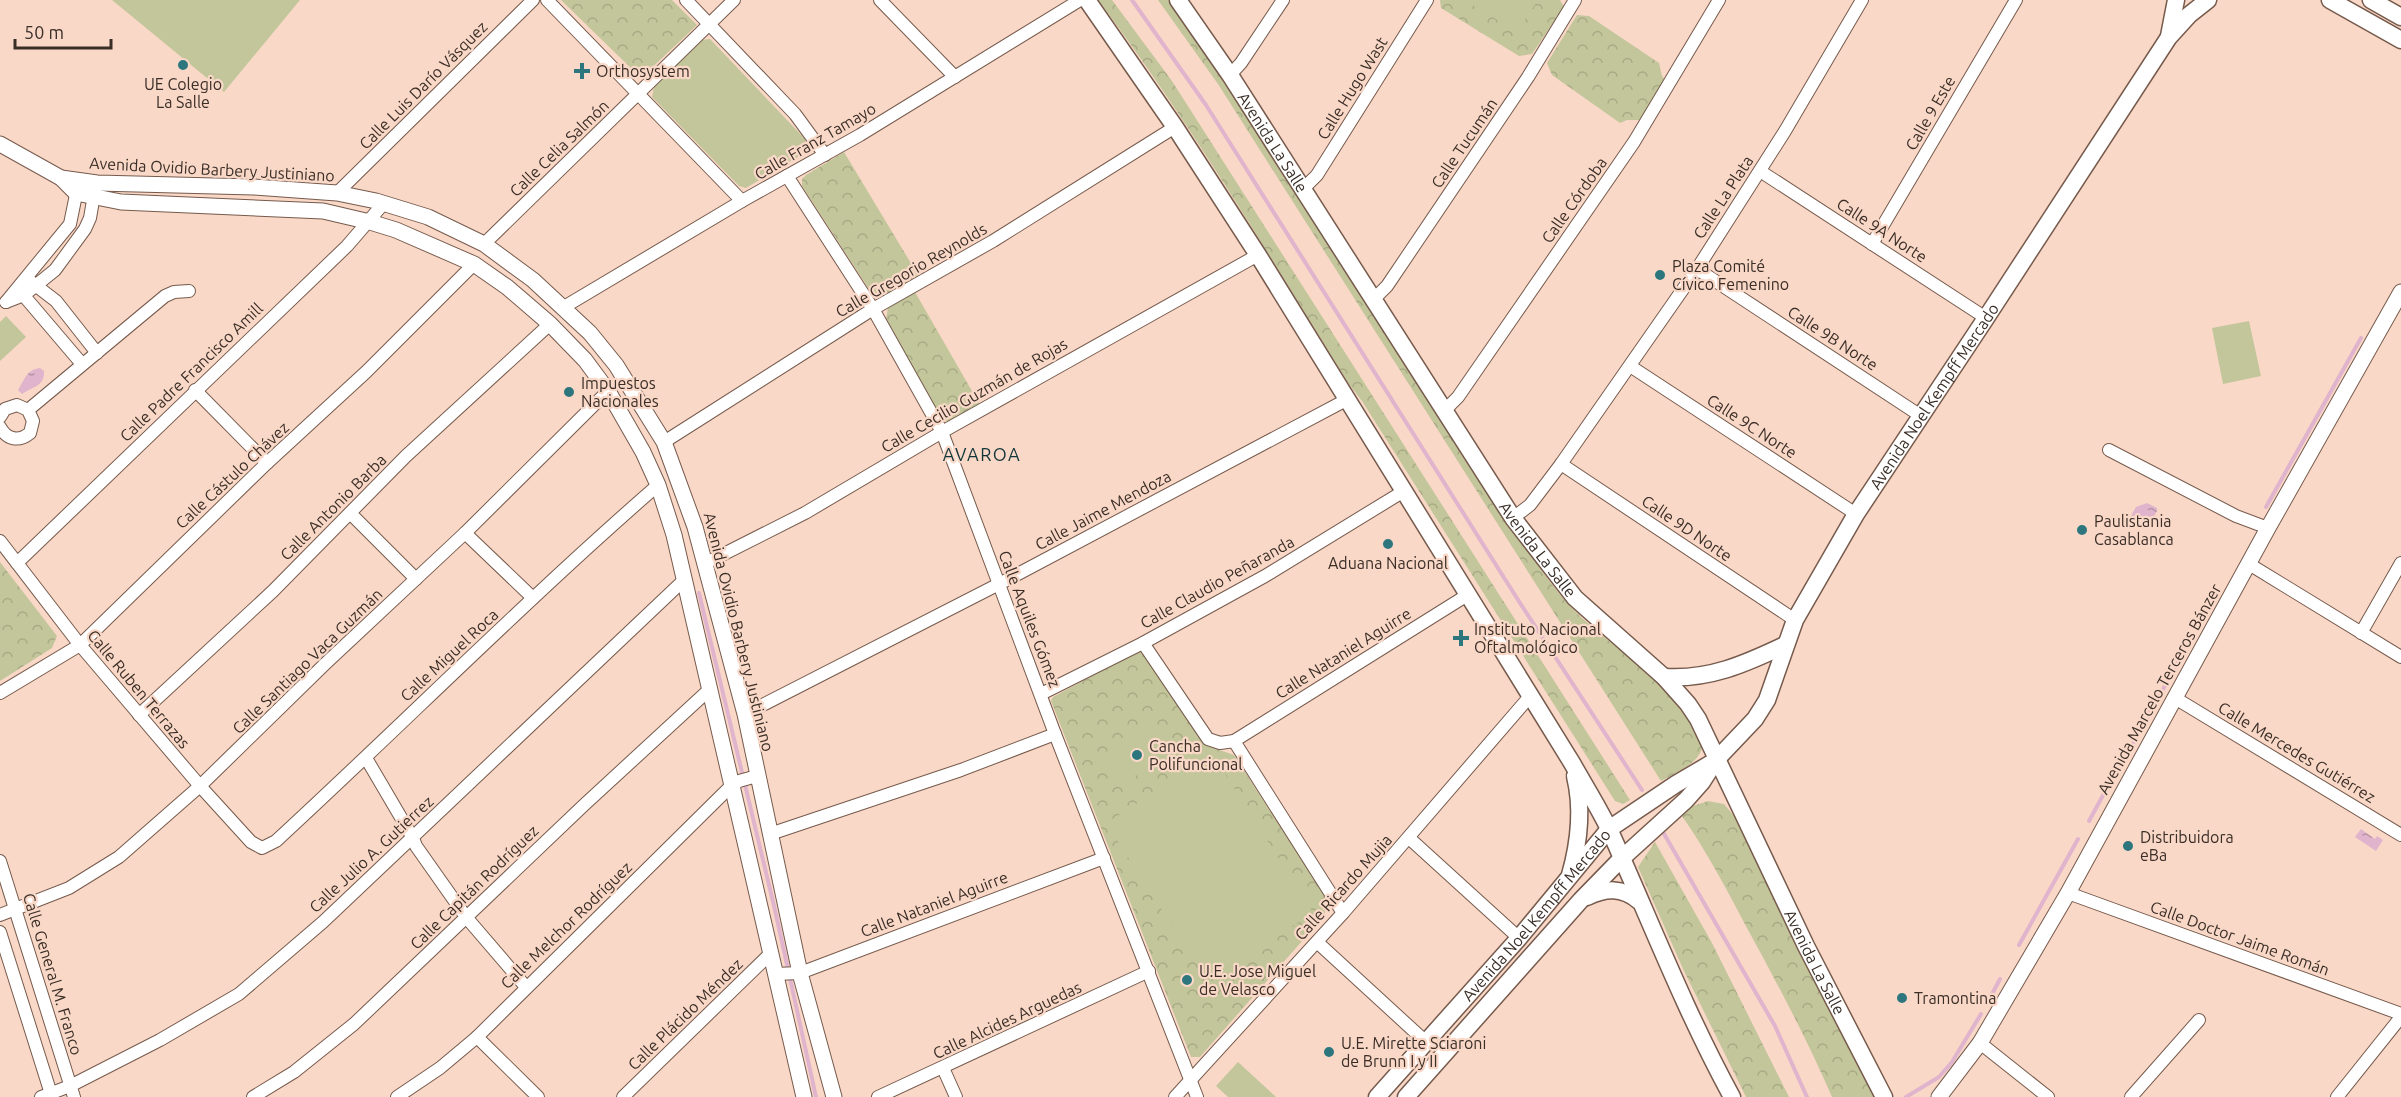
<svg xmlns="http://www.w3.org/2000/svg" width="2401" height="1097" font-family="Ubuntu,sans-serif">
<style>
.park{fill:url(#park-crowns)}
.garden{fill:#c3c69a}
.water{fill:url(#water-ripples)}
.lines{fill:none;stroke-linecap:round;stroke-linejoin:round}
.stream{stroke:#e0b4cc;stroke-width:4}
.minor-casing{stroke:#765a4c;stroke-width:14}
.tertiary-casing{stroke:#765a4c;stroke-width:17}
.secondary-casing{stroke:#765a4c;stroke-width:19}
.minor{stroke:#fff;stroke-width:12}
.tertiary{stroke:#fff;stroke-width:15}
.secondary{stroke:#fff;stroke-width:16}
.poi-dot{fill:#2d767e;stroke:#f9d8c7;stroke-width:2}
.labels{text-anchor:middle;stroke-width:4.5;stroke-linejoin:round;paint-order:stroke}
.poi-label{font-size:16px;fill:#3a2e27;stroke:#f9d8c7;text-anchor:start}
.street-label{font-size:16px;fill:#3a2e27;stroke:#f9d8c7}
.neighbourhood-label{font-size:18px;letter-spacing:1.5px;fill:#123539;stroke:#f9d8c7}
</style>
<defs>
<pattern id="park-crowns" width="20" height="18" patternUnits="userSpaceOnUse" patternTransform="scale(1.5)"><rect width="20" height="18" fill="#c3c69a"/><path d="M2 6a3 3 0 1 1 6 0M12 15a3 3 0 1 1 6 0" fill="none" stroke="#a8aa85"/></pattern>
<pattern id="water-ripples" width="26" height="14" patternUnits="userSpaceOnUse" patternTransform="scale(1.5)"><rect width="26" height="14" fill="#e0b4cc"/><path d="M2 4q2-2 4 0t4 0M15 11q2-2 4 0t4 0" fill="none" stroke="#b793a6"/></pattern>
</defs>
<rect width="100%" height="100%" fill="#f9d8c7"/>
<g class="park">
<polygon points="561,0 672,0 697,25 641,78"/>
<path d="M1098,0H1112L1172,81L1630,800L1623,804L1615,801L1362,401L1349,384C1268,254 1190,122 1098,0Z"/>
<path d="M1158,0H1168L1218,70L1512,529C1531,554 1548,582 1570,606C1601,639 1642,663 1673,696C1682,705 1703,736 1702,747C1700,763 1674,774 1661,781L1218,84Z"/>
<polygon points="1440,0 1560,0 1564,7 1532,54 1519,56 1441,8"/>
<polygon points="1577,15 1589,16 1659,63 1662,76 1666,81 1641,120 1627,120 1620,123 1552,75 1547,63"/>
<polygon points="844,152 918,275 880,299 874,297 802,186 802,179 806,175"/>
<polygon points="915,292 980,405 951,422 941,420 886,319 888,308"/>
<polygon points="0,562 57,636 52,648 0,681"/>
<polygon points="1138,651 1143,653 1205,745 1234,755 1325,896 1325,915 1200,1057 1191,1057 1051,701 1053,697"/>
<path d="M1708,801L1724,804L1734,816L1880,1097H1832C1807,1039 1777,983 1747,928C1727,890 1707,852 1682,816L1693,806Z"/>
<polygon points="1655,842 1712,943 1789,1097 1746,1097 1684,971 1638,867"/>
</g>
<g class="garden">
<polygon points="112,0 300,0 224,92"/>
<polygon points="1469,0 1531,0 1536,3 1517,32 1468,2"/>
<polygon points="710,39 805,139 806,152 746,188 739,186 652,97 654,87 701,40"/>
<polygon points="6,316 26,337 0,361 0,322"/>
<polygon points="2249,321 2261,376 2223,384 2212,328"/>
<polygon points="1154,727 1170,757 1120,784 1104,754"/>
<polygon points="1213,755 1313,913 1207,980 1106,823"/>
<polygon points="1238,1062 1276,1097 1228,1097 1216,1086"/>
</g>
<g class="water">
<path d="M40,368L44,371C45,387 31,387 22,394L18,390C25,379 26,370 40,368Z"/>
<polygon points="2147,503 2157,508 2157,511 2153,518 2147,516 2144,518 2146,527 2144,529 2141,521 2131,516 2136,507"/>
<polygon points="2361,829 2375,839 2377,836 2383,840 2376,851 2355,837"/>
</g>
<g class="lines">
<g class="stream">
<polyline points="1132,0 1206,105 1520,603 1642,790"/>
<polyline points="2266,507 2361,338"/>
<polyline points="699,593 775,910 816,1097"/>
<polyline points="2120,767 2183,653"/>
<polyline points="2089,821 2107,788"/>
<polyline points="1663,832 1775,1026 1807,1097"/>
<polyline points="2019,945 2078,839"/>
<polyline points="1991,996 2000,979"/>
<polyline points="1906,1097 1939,1077 1952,1062 1981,1014"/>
</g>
<g class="minor-casing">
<g id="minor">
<polyline points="547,0 742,201"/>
<polyline points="686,0 795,114 825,155"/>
<polyline points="880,0 955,77"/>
<polyline points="1230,75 1241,63 1283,0"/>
<polyline points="1760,171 1986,318"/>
<polyline points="787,176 873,309 942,432 1055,734 1197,1097"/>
<polyline points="1302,190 1317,175 1427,0"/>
<polyline points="337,193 533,0"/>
<polyline points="484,244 734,0"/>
<polyline points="1872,244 2016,0"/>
<polyline points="1697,269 1921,416"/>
<polyline points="30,281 56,301 97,353"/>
<polyline points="19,290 82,364"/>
<polyline points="1373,300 1387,286 1528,77 1575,0"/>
<polyline points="6,302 24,295 55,270 85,229 90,218 95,189"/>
<polyline points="6,302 70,224 78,185"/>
<polyline points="564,307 742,201 860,135 1080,0"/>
<polyline points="1630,366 1856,514"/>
<polyline points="195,390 267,463"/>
<polyline points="28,410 165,296 174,292 189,291"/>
<polyline points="1444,411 1458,397 1634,142 1719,0"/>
<path d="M0,417L5,409L17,405L28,410L33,421L30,433C19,442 7,440 0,427"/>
<polyline points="664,442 873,309 993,241 1175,127"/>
<polyline points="2109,450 2236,516 2268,528"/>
<polyline points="1561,464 1795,620"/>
<polyline points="350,513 416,579"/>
<polyline points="1513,518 1530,505 1561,464 1697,269 1785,131 1862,0"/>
<polyline points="465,533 533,598"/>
<path d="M0,541L80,645L200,786L251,842L262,848L276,841C404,723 527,599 658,485"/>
<polyline points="17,563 347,246 384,203"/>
<polyline points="706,563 805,513 942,432 1258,255"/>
<polyline points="2249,564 2401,657"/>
<polyline points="2361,633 2401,563"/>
<polyline points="1143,643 1208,739 1220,743 1234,741 1343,913"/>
<polyline points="0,693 80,645 267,463 366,372 474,264"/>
<polyline points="1041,694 1143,643 1265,576 1404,491"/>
<polyline points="2175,698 2401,835"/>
<polyline points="745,714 999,584 1348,399"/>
<polyline points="139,715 273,591 406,456 550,324"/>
<polyline points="1234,741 1469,594"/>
<polyline points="366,758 413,838 416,846 466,917 526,987"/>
<polyline points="770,834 961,770 1055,734"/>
<polyline points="1409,838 1519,938"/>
<polyline points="0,861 74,1097"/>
<polyline points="2068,893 2401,1014"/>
<polyline points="0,915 69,888 119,857 200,786 326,663 465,533 608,391"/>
<polyline points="0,932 52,1097"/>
<polyline points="1317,942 1426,1042"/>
<polyline points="775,974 800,973 1104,858"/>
<polyline points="477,1037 538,1097"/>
<polyline points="1980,1043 2048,1097"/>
<polyline points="943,1068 956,1097"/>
<polyline points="41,1097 70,1086 160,1040 239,994 323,922 684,580"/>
<polyline points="253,1097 294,1072 354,1024 584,805 710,689"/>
<polyline points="397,1097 440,1068 477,1037 730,787 739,781 757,776"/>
<polyline points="623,1097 770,954"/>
<polyline points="878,1097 1149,971"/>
<polyline points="1175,1097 1343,913 1531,695"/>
<polyline points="2131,1097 2199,1020"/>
<polyline points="2337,1097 2401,1017"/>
</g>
</g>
<g class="tertiary-casing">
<g id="tertiary">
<polyline points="0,144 61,178 76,193 121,202 323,211 370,222 396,230 474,264 507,287 550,324 585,360 608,391 643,452 658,485 674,535 804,1097"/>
<polyline points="61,178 97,183 254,187 337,193 376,201 428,217 484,244 533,280 590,333 616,365 664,442 695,527 745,714 800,973 834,1097"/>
<polyline points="1939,1097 1980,1043 2068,893 2268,528 2401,292"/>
</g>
</g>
<g class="secondary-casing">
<g id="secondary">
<path d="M1087,0L1175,127L1258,255L1572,763C1585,786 1599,808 1610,831C1650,920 1685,1011 1732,1097"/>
<path id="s1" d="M1178,0L1230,75L1513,518L1575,598L1664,677L1688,704L1698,719L1806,946L1884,1097"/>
<polyline points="2330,0 2401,40"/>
<polyline points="2371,0 2401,17"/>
<polyline points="2169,36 2176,0"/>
<path d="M1664,677C1709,680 1745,664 1785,645"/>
<path d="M1570,875C1579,843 1583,809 1575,776"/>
<path d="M1587,897C1606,888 1622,887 1639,901"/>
<path id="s2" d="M1377,1097L1519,938L1609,829L1676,784L1715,761"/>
<path id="s3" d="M1406,1097L1581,900L1621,859L1686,800L1702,782L1716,760L1755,719L1767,700L1795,620L1856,514L1986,318L2169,37L2189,15L2208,0"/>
</g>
</g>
<use href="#minor" class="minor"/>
<use href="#tertiary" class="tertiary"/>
<use href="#secondary" class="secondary"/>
</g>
<g class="poi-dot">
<circle cx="183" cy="65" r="6"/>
<path d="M579 62h6v6h6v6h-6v6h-6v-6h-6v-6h6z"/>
<circle cx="1660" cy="275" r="6"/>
<circle cx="569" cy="392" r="6"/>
<circle cx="2082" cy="530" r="6"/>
<circle cx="1388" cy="544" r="6"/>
<path d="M1458 629h6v6h6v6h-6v6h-6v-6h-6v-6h6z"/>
<circle cx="1137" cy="755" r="6"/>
<circle cx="2128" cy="846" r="6"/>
<circle cx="1187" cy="980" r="6"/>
<circle cx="1902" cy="998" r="6"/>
<circle cx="1329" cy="1052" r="6"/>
</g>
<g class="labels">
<g class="poi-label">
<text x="596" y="77">Orthosystem</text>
<text x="183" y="90" text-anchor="middle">UE Colegio<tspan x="183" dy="18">La Salle</tspan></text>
<text x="1672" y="272">Plaza Comité<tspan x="1672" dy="18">Cívico Femenino</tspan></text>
<text x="581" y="389">Impuestos<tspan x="581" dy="18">Nacionales</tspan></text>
<text x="2094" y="527">Paulistania<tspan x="2094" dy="18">Casablanca</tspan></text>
<text x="1388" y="569" text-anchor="middle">Aduana Nacional</text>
<text x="1474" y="635">Instituto Nacional<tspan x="1474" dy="18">Oftalmológico</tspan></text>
<text x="1149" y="752">Cancha<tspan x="1149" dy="18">Polifuncional</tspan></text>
<text x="2140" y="843">Distribuidora<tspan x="2140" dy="18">eBa</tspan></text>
<text x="1199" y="977">U.E. Jose Miguel<tspan x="1199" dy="18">de Velasco</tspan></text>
<text x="1914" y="1004">Tramontina</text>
<text x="1341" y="1049">U.E. Mirette Sciaroni<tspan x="1341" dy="18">de Brunn I y II</tspan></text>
</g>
<g class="street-label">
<text transform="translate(423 85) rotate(-45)" y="6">Calle Luis Darío Vásquez</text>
<text transform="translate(1352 88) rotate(-58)" y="6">Calle Hugo Wast</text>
<text transform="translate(1930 113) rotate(-60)" y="6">Calle 9 Este</text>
<text transform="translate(815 141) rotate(-30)" y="6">Calle Franz Tamayo</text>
<text dy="6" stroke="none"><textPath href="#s1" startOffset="171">Avenida La Salle</textPath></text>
<text transform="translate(1464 143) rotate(-56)" y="6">Calle Tucumán</text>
<text transform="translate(559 148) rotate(-44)" y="6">Calle Celia Salmón</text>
<text transform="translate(212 169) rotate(3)" y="6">Avenida Ovidio Barbery Justiniano</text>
<text transform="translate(1723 197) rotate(-57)" y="6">Calle La Plata</text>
<text transform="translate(1574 200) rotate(-55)" y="6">Calle Córdoba</text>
<text transform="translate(1882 230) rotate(33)" y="6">Calle 9A Norte</text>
<text transform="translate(911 270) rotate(-30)" y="6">Calle Gregorio Reynolds</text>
<text transform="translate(1833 338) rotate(33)" y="6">Calle 9B Norte</text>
<text transform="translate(191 372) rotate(-44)" y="6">Calle Padre Francisco Amill</text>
<text transform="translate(974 395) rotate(-30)" y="6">Calle Cecilio Guzmán de Rojas</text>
<text dy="6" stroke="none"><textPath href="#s3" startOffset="886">Avenida Noel Kempff Mercado</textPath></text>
<text transform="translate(1752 426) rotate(33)" y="6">Calle 9C Norte</text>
<text transform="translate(232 475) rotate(-43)" y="6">Calle Cástulo Chávez</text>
<text transform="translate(333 507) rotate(-45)" y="6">Calle Antonio Barba</text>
<text transform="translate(1103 510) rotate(-28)" y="6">Calle Jaime Mendoza</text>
<text transform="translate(1687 528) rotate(34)" y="6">Calle 9D Norte</text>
<text dy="6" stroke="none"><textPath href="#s1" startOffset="657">Avenida La Salle</textPath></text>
<text transform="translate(1217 582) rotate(-29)" y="6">Calle Claudio Peñaranda</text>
<text transform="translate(1030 619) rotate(69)" y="6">Calle Aquiles Gómez</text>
<text transform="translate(739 632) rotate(76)" y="6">Avenida Ovidio Barbery Justiniano</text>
<text transform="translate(1343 653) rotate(-32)" y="6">Calle Nataniel Aguirre</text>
<text transform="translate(449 655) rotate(-43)" y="6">Calle Miguel Roca</text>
<text transform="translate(307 661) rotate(-44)" y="6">Calle Santiago Vaca Guzmán</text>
<text transform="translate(139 689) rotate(50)" y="6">Calle Ruben Terrazas</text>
<text transform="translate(2159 689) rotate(-61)" y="6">Avenida Marcelo Terceros Bánzer</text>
<text transform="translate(2297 752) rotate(31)" y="6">Calle Mercedes Gutiérrez</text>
<text transform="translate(371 854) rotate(-43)" y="6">Calle Julio A. Gutierrez</text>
<text transform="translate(474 887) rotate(-44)" y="6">Calle Capitán Rodríguez</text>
<text transform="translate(1343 887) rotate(-48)" y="6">Calle Ricardo Mujia</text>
<text transform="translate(934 904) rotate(-21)" y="6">Calle Nataniel Aguirre</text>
<text dy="6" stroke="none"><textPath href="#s2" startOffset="242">Avenida Noel Kempff Mercado</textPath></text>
<text transform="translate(566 925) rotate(-44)" y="6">Calle Melchor Rodríguez</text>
<text transform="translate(2240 938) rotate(20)" y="6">Calle Doctor Jaime Román</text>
<text dy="6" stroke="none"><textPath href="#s1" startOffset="1161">Avenida La Salle</textPath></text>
<text transform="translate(53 974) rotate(73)" y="6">Calle General M. Franco</text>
<text transform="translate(685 1014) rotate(-44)" y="6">Calle Plácido Méndez</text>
<text transform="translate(1007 1020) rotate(-25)" y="6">Calle Alcides Arguedas</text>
</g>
<g class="neighbourhood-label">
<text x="982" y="461">AVAROA</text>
</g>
</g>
<path d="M15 39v9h96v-9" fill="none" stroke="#3a2e27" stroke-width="3"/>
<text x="24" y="39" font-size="18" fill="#3a2e27" stroke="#f9d8c7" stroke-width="4.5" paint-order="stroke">50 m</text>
</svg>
